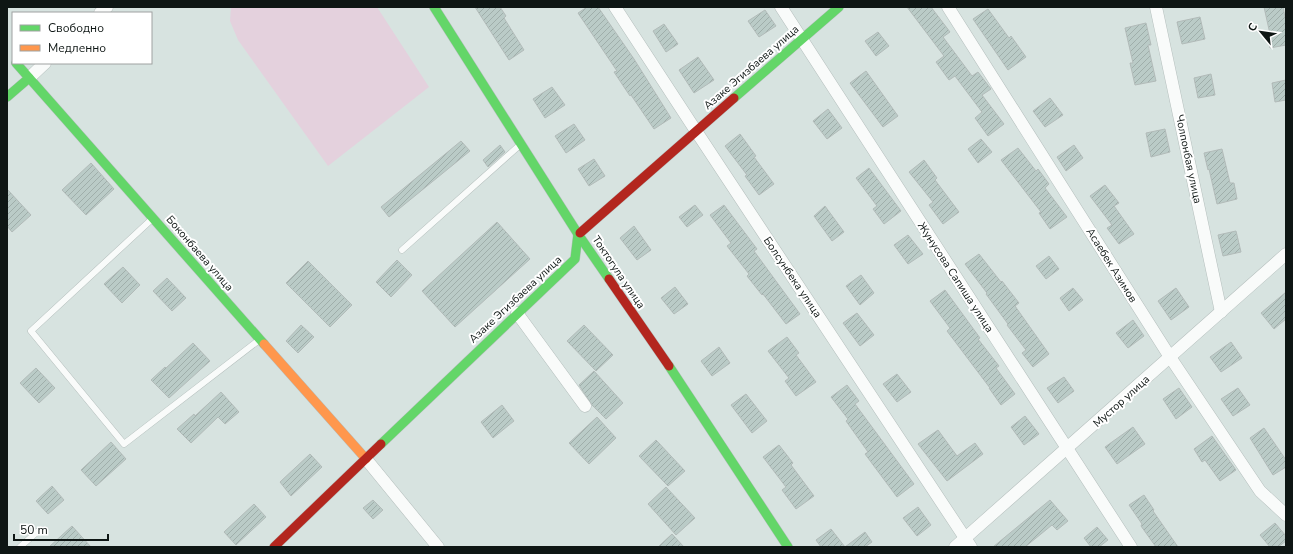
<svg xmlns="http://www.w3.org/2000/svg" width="1293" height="554" font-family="'Nunito Sans',sans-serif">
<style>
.park{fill:#e4d1dd}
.building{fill:url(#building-hatch);stroke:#b2bbb9}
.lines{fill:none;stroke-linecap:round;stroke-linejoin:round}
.lane-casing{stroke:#b4bebc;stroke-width:7}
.street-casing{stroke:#b4bebc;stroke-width:13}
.fast-casing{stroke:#b4bebc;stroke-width:10}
.slow-casing{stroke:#b4bebc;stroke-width:10}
.jam-casing{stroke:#b4bebc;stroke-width:10}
.lane{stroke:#f9fbfa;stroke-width:6}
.street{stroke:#f9fbfa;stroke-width:12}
.fast{stroke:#63d668;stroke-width:9}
.slow{stroke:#ff974d;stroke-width:9}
.jam{stroke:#b3261e;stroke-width:9}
.labels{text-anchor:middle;stroke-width:4;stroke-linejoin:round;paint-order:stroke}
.street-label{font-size:11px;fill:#0e1614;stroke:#fff}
</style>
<defs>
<pattern id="building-hatch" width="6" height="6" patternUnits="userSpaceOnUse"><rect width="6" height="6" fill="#bacbc7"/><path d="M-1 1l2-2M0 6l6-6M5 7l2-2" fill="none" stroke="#9faeaa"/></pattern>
</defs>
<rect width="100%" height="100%" fill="#d7e3e0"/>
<polygon class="park" points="231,7 377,7 429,87 328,166 238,40 230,21"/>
<g class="building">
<polygon points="475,7 500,7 506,16 504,18 524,50 509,60"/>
<polygon points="587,7 598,7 634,59 671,118 654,129 631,95 630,96 614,72 617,71 578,13"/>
<polygon points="907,7 931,7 950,32 943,37 972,76 978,72 991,89 982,95 1004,124 988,136 975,118 982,112 955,76 949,80 936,62 944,56"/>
<polygon points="1264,7 1283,7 1286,22 1286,45 1270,48 1267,35 1270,34"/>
<polygon points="988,9 1009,38 1011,36 1026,57 1008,70 973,19"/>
<polygon points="765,10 776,26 759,37 748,21"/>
<polygon points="1200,17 1205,39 1182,44 1177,22"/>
<polygon points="1146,23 1151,45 1148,45 1156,81 1135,85 1130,63 1133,63 1125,28"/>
<polygon points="664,24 678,44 666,52 653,31"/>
<polygon points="878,32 889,46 876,56 865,41"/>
<polygon points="698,57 714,80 694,93 679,70"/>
<polygon points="866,71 898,116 883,127 850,83"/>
<polygon points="1211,74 1215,95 1198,98 1194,78"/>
<polygon points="1286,80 1286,100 1275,102 1272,83"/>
<polygon points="552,87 565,105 545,118 533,99"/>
<polygon points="1050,98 1063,115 1045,127 1033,111"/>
<polygon points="828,109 842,128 827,139 813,121"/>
<polygon points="574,124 585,140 566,153 555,136"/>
<polygon points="1165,129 1170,152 1151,157 1146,133"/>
<polygon points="740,134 756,156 754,157 774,184 759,195 745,176 747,175 725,146"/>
<polygon points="981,139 992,152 978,163 968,149"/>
<polygon points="461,141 470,151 389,217 381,207"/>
<polygon points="500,145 505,152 488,167 483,160"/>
<polygon points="1074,145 1083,158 1066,171 1057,157"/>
<polygon points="1018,148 1036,171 1038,169 1049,184 1045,188 1067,217 1050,229 1039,213 1041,212 1001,160"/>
<polygon points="1222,149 1230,183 1234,183 1237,199 1217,204 1209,169 1208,170 1204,153"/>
<polygon points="594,159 605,176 589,186 578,169"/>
<polygon points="924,160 937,178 935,180 959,212 943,224 929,205 933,202 909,172"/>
<polygon points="91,163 114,189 86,215 62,190"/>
<polygon points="869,168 901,211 884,224 873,209 877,206 856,178"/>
<polygon points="1105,185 1119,203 1114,206 1134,234 1119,244 1107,228 1112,225 1090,196"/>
<polygon points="7,189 31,215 12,232 7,226"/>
<polygon points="695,205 703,215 687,227 679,217"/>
<polygon points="724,205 757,249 754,251 800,314 786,324 763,294 762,295 747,276 749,274 727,246 731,243 710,215"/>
<polygon points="825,206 844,232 832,241 814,216"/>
<polygon points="497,222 530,259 455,327 422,291"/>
<polygon points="634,226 651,250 637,260 620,238"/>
<polygon points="1236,231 1241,252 1223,256 1218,235"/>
<polygon points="908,235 923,254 908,264 894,245"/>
<polygon points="979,254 1001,282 1002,281 1019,303 1015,306 1049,354 1033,367 1022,353 1026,350 1007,325 1008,324 986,294 987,293 965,264"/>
<polygon points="1049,256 1059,269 1046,279 1036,266"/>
<polygon points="397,260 412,275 391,297 376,282"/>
<polygon points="308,261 352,305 330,327 286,283"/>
<polygon points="123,267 140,285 122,303 104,284"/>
<polygon points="861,275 874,293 860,305 846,286"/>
<polygon points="167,278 186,298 172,311 153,291"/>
<polygon points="675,287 688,304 674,314 661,298"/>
<polygon points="1073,288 1083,300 1069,311 1060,298"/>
<polygon points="1176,288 1189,307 1171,320 1158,301"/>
<polygon points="945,290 980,338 978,339 999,366 996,368 1015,394 1001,405 989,388 990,388 947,331 950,328 930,301"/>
<polygon points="1286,292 1286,319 1274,329 1261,313"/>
<polygon points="857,313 874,335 860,346 843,323"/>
<polygon points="1133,320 1144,336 1128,348 1116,333"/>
<polygon points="301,325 314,337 298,353 286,341"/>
<polygon points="584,325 613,355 596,371 567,341"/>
<polygon points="787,337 799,353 796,355 816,382 796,396 785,381 789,378 768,351"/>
<polygon points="1231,342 1242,358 1221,372 1210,357"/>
<polygon points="193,343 210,361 169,398 151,380 165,367 166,368"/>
<polygon points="719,347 730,363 712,376 701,361"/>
<polygon points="36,368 55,388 39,403 20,383"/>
<polygon points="594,371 623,403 606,419 592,405 579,385"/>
<polygon points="897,374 911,392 897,402 883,384"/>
<polygon points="1064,377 1074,391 1058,403 1047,388"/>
<polygon points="847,385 859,401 855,404 914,484 897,497 865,454 868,452 846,421 848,419 831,397"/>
<polygon points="1179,388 1192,407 1176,419 1163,399"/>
<polygon points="1238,388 1250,405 1233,416 1221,399"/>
<polygon points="221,392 239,412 225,424 218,417 191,443 177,429 194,414 195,416"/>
<polygon points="746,394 767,421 752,433 731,405"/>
<polygon points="502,405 514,421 493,438 481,422"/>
<polygon points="1025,416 1039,434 1024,445 1011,427"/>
<polygon points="597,417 616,438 589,464 569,443"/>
<polygon points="1133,427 1145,444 1117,464 1105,447"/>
<polygon points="1264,428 1286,460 1286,467 1273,475 1250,438"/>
<polygon points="938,430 957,456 975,443 983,454 947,481 918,444"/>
<polygon points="1212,436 1236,470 1220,481 1205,460 1202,462 1194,449"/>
<polygon points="656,440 685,471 668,486 639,456"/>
<polygon points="111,442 126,459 96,486 81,470"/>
<polygon points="779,445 793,463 791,465 814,496 796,509 782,490 786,487 763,457"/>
<polygon points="310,454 322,467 291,496 280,482"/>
<polygon points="52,486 64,500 48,514 36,501"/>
<polygon points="666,487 695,518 676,535 648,504"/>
<polygon points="1144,495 1154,510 1153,511 1178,547 1156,547 1141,526 1142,524 1129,505"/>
<polygon points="373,500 383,510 373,519 363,508"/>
<polygon points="1050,500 1068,521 1057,530 1052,525 1025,547 993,547"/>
<polygon points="254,504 266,517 236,545 224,532"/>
<polygon points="918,507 931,525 917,536 903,518"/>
<polygon points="1275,523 1286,536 1286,541 1278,547 1270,547 1260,535"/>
<polygon points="72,526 91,547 49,547"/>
<polygon points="1097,527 1108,540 1099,547 1091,547 1084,538"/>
<polygon points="831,529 845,547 821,547 816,540"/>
<polygon points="865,532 872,542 865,547 845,547"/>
<polygon points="672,534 684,547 658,547"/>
</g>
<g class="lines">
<g class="lane-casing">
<g id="lane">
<polyline points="152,219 31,331 124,444 259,340"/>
<polyline points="402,250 521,144"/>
<polyline points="20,547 37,532"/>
</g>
</g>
<g class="street-casing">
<g id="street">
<polyline points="615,7 696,131 971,547"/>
<polyline points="781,7 1131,547"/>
<polyline points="948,7 1170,357 1260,491 1286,515"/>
<polyline points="1156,7 1221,312"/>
<polyline points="100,13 107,7"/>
<polyline points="29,78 45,63"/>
<polyline points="517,313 585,406"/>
<polyline points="366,459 438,547"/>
<polyline points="955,547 1286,254"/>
</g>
</g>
<g class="fast-casing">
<g id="fast">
<polyline points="434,7 578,234 609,279"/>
<polyline points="16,63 264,344"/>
<polyline points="7,97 29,78"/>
<polyline points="734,98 839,7"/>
<polyline points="669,366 788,547"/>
<polyline points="381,444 575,259 578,234 580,233"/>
</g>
</g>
<g class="slow-casing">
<polyline id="slow" points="264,344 366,459"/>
</g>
<g class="jam-casing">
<g id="jam">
<polyline points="580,233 734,98"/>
<polyline points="609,279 669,366"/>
<polyline points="274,547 381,444"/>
</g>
</g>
<use href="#lane" class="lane"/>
<use href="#street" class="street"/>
<use href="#fast" class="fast"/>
<use href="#slow" class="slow"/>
<use href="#jam" class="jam"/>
</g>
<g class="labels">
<g class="street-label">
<text transform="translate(751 67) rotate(-41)" y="4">Азаке Эгизбаева улица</text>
<text transform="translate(1189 159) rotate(78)" y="4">Чолпонбая улица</text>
<text transform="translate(200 253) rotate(49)" y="4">Боконбаева улица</text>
<text transform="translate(1112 265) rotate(58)" y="4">Асаебек Азимов</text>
<text transform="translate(619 272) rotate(56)" y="4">Токтогула улица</text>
<text transform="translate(793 277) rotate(56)" y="4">Болсунбека улица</text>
<text transform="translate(956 277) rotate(57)" y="4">Жунусова Сапиша улица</text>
<text transform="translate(515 299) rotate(-43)" y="4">Азаке Эгизбаева улица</text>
<text transform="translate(1121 401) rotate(-42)" y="4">Мустор улица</text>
</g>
</g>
<rect width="1293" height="554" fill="none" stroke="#0e1614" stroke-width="16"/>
<rect x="12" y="12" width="140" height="52" fill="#ffffff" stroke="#9fa2a1"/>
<rect x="20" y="25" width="20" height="6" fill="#63d668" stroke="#9fa2a1"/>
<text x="48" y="32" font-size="12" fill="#0e1614">Свободно</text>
<rect x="20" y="45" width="20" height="6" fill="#ff974d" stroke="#9fa2a1"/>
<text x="48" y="52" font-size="12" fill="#0e1614">Медленно</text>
<g transform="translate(1261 32) rotate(299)" stroke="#ffffff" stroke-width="3" paint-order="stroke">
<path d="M0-3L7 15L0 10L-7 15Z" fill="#0e1614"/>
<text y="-6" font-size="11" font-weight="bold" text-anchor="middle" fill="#0e1614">С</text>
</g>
<path d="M14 534v6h94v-6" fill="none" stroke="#0e1614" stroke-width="2"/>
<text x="20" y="534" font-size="12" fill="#0e1614" stroke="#ffffff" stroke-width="3" paint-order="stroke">50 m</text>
</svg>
